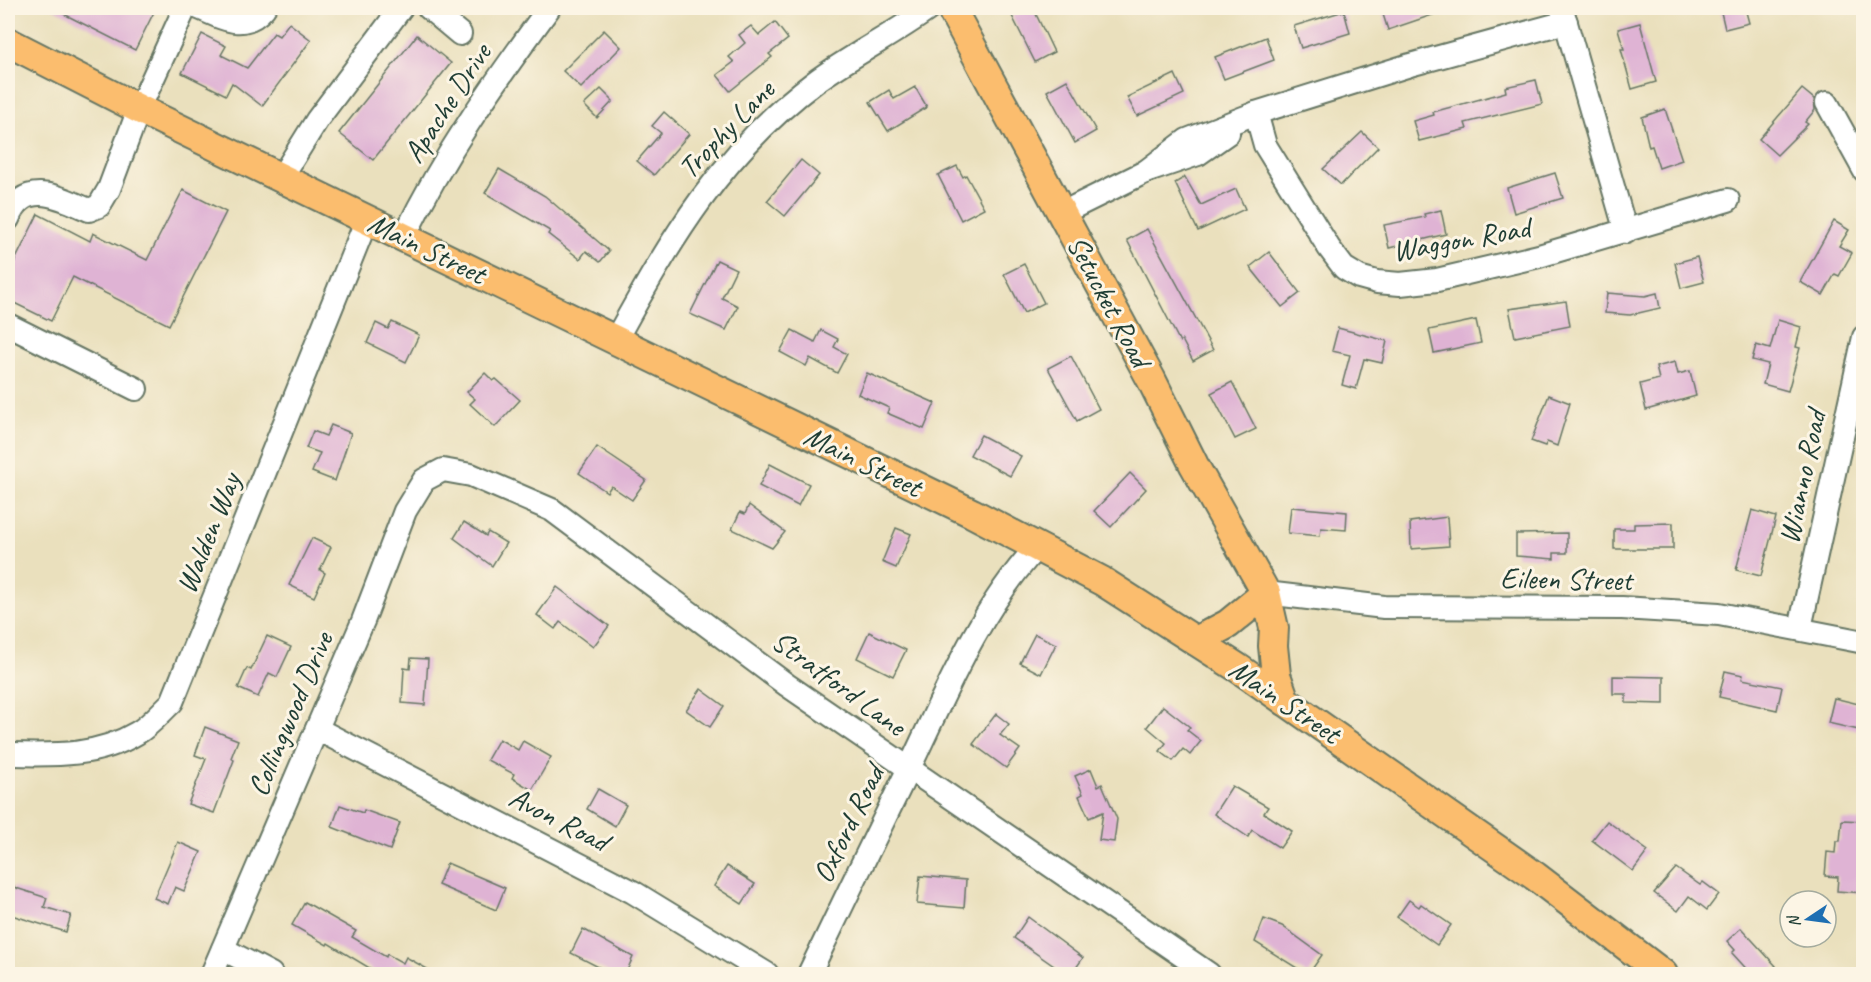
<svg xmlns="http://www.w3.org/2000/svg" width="1871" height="982" font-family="Caveat,sans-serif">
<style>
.building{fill:#dfb3d4}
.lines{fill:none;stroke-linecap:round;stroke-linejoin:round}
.minor-casing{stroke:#667664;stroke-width:26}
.major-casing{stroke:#667664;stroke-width:32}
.minor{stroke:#fff;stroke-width:22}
.major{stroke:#fbbd6e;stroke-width:28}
.labels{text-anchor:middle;stroke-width:6;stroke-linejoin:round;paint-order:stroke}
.street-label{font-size:30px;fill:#1f3d34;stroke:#fcf5e5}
</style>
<rect width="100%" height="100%" fill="#fcf5e5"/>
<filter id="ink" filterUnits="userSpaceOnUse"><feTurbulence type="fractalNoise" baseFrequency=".0167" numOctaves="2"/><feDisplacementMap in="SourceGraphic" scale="12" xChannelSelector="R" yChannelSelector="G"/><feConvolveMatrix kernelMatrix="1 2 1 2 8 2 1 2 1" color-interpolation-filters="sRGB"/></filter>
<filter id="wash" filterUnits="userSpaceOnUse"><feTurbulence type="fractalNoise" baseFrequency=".008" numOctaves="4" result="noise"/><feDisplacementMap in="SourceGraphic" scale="24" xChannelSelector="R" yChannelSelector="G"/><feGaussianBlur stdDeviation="1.35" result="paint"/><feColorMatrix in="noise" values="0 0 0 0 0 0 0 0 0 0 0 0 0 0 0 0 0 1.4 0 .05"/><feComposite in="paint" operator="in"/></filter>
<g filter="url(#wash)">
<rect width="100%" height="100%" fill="#eae0bd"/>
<g id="blocks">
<g class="building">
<polygon points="52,8 156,8 135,50"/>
<polygon points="1033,8 1054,52 1035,62 1012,16"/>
<polygon points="1381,8 1447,8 1447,10 1388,30"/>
<polygon points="1720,8 1745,8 1749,23 1725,29"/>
<polygon points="1344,11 1350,33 1301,48 1294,26"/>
<polygon points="775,22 788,39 769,54 772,57 730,91 717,75 734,62 729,57 745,43 739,35 751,26 759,35"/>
<polygon points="289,23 311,40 262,106 232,83 226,95 182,73 202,34 226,46 221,55 247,68 274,33 279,36"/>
<polygon points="1640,23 1656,82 1632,89 1621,49 1624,49 1618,29"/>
<polygon points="604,30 621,47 581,88 563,71"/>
<polygon points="417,35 451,63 373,160 339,133"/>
<polygon points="1266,37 1274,60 1224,79 1215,57"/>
<polygon points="1175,74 1184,94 1137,116 1127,97"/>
<polygon points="1067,80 1096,131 1075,143 1047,91"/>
<polygon points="1536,80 1542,104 1465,123 1467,129 1419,141 1413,121 1434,115 1433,112 1506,92 1505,87"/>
<polygon points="915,87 927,107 888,131 870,102 889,90 894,99"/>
<polygon points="601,89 613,101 597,118 584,105"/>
<polygon points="1802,89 1814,99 1815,110 1805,122 1808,124 1777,155 1759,139"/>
<polygon points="1665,109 1682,160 1659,168 1652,146 1649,147 1642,117"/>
<polygon points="664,112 689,134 654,175 637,161 661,133 652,126"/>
<polygon points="1362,132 1378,147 1341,185 1323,169"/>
<polygon points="801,160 819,175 785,216 767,201"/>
<polygon points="957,166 963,177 966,175 984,208 961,220 938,175"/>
<polygon points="499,169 545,196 609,251 600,262 586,251 580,259 548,234 550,231 485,193"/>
<polygon points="1555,173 1563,198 1514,213 1507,188"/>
<polygon points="1185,177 1201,205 1236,189 1245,209 1198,231 1175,183"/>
<polygon points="183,190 226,212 169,325 73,277 51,321 8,300 8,275 38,214 90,241 93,233 147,260"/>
<polygon points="1441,210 1446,234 1389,248 1384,225 1425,217 1424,214"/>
<polygon points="1834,221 1849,230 1839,246 1852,253 1839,276 1835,274 1823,295 1800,282"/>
<polygon points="1147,229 1213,350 1193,361 1182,340 1180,342 1127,240"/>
<polygon points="1269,252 1300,293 1282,307 1250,267"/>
<polygon points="1697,257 1704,282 1681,288 1675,263"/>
<polygon points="717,260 736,269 722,298 738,306 726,330 690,314"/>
<polygon points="1024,264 1044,303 1024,313 1004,274"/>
<polygon points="1607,293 1645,296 1657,293 1660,308 1630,315 1605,313"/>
<polygon points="1566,301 1570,326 1515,337 1509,309"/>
<polygon points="1476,320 1481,343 1434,353 1429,330"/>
<polygon points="1778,320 1801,327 1796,347 1800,348 1788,391 1763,384 1768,364 1752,360 1756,345 1770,349"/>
<polygon points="392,322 419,335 406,362 367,343 376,323 388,329"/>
<polygon points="1338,328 1387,341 1382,363 1364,359 1356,389 1342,385 1350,355 1332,351"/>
<polygon points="792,330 815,342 821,330 838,339 834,347 847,354 837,373 810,358 806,366 780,352"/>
<polygon points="1071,356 1099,409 1077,421 1048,368"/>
<polygon points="1675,362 1678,374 1690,371 1696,396 1646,410 1640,384 1659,379 1656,367"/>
<polygon points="485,373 493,381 496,379 520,400 495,427 470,404 475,399 467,392"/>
<polygon points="867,373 935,403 924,429 887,413 889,408 858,394"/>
<polygon points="1232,382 1256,429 1235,439 1211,393"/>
<polygon points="1549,395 1570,403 1557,446 1547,442 1545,446 1531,441"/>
<polygon points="331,425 351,433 335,481 312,472 320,453 306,448 313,431 326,436"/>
<polygon points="981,435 1021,456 1010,476 970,455"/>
<polygon points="597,447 646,480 632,500 611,486 607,492 579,473"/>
<polygon points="770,464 809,484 798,506 759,486"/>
<polygon points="1130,473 1146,489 1111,527 1094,511"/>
<polygon points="749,505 785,532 772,548 732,529 740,512 745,514"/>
<polygon points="1291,507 1347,512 1346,530 1321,528 1320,536 1288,533"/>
<polygon points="1752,510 1776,517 1761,576 1736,570"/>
<polygon points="1447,517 1449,546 1411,549 1410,522"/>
<polygon points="464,522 486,536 488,532 506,543 492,566 454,538"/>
<polygon points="1673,523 1673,549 1614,549 1614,529 1634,529 1634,524"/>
<polygon points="896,528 911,534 896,568 882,562"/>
<polygon points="1567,533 1567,553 1554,553 1554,559 1516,556 1516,534"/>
<polygon points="312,538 331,547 320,570 325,573 314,597 289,585"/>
<polygon points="557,587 609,626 593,647 560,622 555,629 537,615"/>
<polygon points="869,632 906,650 893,676 857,658"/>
<polygon points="1035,634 1056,644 1041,674 1020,663"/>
<polygon points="267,636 291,647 277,677 269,673 258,697 238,688 247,668 251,670"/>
<polygon points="411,658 428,659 425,705 402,703 404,668 410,669"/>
<polygon points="1725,671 1743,675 1742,679 1782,687 1777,710 1719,697"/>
<polygon points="1613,676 1664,677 1664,704 1626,703 1626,694 1613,694"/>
<polygon points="701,689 724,706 710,727 686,710"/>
<polygon points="1834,698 1863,705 1863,731 1828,723"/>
<polygon points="1163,706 1190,727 1187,730 1201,741 1190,755 1183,749 1173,761 1160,751 1166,743 1147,727"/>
<polygon points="996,714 1009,724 1000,735 1020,749 1006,768 973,744"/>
<polygon points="205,727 238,740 231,758 234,760 214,813 188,804 206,759 195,755"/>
<polygon points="499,739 518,750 523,741 551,757 532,790 512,778 514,774 487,760"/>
<polygon points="1091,769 1098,786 1102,784 1117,819 1114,842 1099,840 1103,812 1089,818 1079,796 1083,794 1075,776"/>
<polygon points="1232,786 1268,807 1264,813 1292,831 1280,848 1252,830 1248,837 1214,814"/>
<polygon points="598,789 626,805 615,826 587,809"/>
<polygon points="340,805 363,813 364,810 400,823 390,850 332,827"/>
<polygon points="1842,820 1863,821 1863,893 1837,891 1838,877 1825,876 1827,852 1835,853 1836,841 1840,841"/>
<polygon points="1607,821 1648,851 1633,871 1592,840"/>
<polygon points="178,842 201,852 184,891 175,887 168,904 154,898"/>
<polygon points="447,863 505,888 496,910 438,885"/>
<polygon points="727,866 755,884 742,904 714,886"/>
<polygon points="1676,868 1700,885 1703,882 1719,894 1707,910 1689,896 1678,911 1654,893"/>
<polygon points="920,876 966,880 964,908 917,904"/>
<polygon points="13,887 47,898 44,907 71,915 66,932 8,914"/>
<polygon points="1409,900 1419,907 1421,904 1451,925 1437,945 1397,917"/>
<polygon points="305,902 356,931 352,937 386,957 387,954 403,963 406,957 438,975 381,975 328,943 327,945 292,925"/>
<polygon points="1028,917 1083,958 1071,975 1067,975 1014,938"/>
<polygon points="1264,919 1282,926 1322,955 1308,975 1255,942"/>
<polygon points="1741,928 1776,966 1767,975 1752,975 1732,953 1735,950 1727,941"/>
<polygon points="583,929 633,957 625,975 614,975 571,953"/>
</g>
</g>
</g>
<g filter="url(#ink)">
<use href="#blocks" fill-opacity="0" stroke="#667664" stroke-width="1.5"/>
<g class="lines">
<g class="minor-casing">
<g id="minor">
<path d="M199,8C223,18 244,32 264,8"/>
<polyline points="429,8 460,34"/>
<polyline points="1562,9 1626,232"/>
<polyline points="1827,103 1864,170"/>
<polyline points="1256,113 1265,145 1329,248 1344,268 1359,277 1377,282 1400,284 1437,280 1539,256 1728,200"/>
<polyline points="1145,172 1187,140 1256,113 1410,65 1566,22"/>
<polyline points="281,178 317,120 401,8"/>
<polyline points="1062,213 1145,172 1198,154 1228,133"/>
<path d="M8,219C24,178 59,197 89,210L99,206L109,189L139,109L185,8"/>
<path d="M404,237C445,152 494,83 549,8"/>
<polyline points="8,325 136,389"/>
<path d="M616,339C671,239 722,152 815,82C852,55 893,35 930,8"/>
<polyline points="1266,593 1384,607 1622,608 1719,614 1864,642"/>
<polyline points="1800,628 1864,337"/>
<polyline points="317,729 633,892 767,974"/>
<path d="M8,754C53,755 97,757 137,733C150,726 161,712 172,702L367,219"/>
<polyline points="223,949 271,974"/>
<polyline points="212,974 363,621 405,511 424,480 443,470 471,475 552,510 787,685 1209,974"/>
<path d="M809,974C844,901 879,829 915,756C949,684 982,607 1036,548"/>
</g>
</g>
<g class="major-casing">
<g id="major">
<polyline points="951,8 1151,379 1194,465 1266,593 1274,628 1273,646 1276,675 1285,701"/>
<polyline points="8,42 139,109 972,513 1102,581 1238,668 1535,876 1663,974"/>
<polyline points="1196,641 1228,624 1266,593"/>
</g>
</g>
<use href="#minor" class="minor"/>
<use href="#major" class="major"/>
</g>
</g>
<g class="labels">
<g class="street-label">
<text transform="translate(447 103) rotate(-57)" y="10">Apache Drive</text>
<text transform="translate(726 129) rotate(-46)" y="10">Trophy Lane</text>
<text transform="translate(1461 239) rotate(-10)" y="10">Waggon Road</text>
<text transform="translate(427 248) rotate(26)" y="10">Main Street</text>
<text transform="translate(1109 301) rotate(62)" y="10">Setucket Road</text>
<text transform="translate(863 461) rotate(26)" y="10">Main Street</text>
<text transform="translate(1802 477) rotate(-78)" y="10">Wianno Road</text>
<text transform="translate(208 533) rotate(-68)" y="10">Walden Way</text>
<text transform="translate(1566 579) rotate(1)" y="10">Eileen Street</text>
<text transform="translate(839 683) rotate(36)" y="10">Stratford Lane</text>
<text transform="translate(1285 701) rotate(34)" y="10">Main Street</text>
<text transform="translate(290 714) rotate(-67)" y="10">Collingwood Drive</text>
<text transform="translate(559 819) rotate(27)" y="10">Avon Road</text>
<text transform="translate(848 824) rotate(-64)" y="10">Oxford Road</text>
</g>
</g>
<rect width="1871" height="982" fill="none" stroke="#fcf5e5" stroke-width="30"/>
<g transform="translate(1808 919) rotate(257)"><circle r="28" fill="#fcf5e5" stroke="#a4ab9e" stroke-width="1.5"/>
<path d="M0-4.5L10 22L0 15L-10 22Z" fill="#1f6fb2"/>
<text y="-9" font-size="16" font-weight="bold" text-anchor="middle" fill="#1f3d34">N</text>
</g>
</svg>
